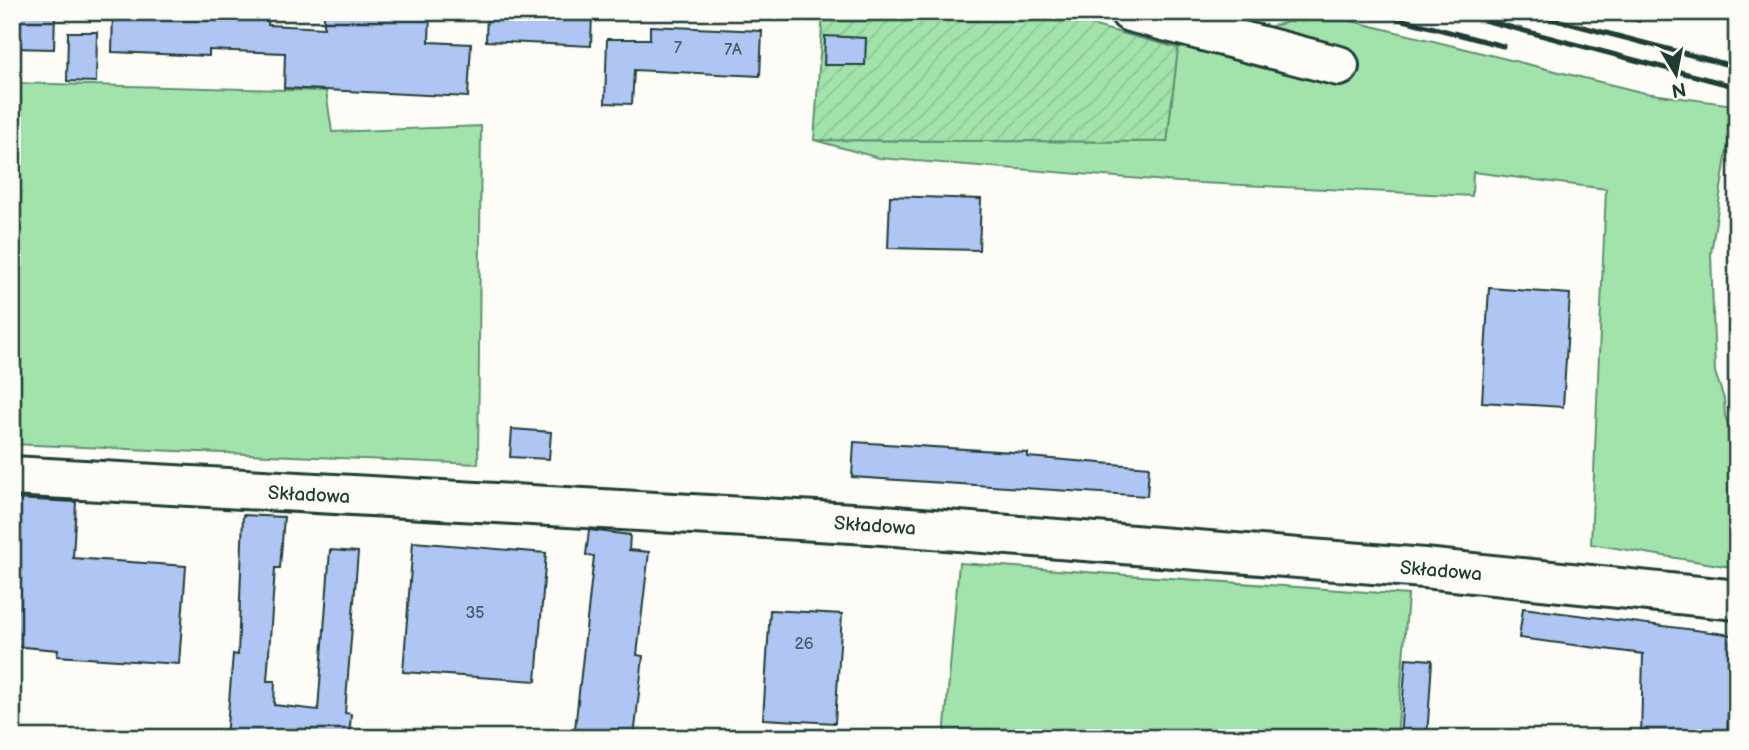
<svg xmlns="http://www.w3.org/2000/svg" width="1749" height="750" font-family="'Balsamiq Sans',sans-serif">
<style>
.green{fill:#a2e3ac;stroke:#609070;stroke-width:2}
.garden{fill:url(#garden-furrows);stroke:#609070;stroke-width:2}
.building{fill:#afc6f4;stroke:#1f3d34;stroke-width:2}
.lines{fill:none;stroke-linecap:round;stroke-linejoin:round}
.minor-casing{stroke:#1f3d34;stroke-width:44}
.minor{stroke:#fdfcf7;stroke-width:38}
.rail{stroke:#1f3d34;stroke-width:5}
.labels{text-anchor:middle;stroke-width:7;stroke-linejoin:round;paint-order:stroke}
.number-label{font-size:16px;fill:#435f64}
.street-label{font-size:19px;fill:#1f3d34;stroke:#fdfcf7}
</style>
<defs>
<pattern id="garden-furrows" width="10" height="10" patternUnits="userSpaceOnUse" patternTransform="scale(1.75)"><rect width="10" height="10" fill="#a2e3ac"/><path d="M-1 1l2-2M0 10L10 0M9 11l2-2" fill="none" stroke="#8bc495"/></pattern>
</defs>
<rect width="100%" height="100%" fill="#fdfcf7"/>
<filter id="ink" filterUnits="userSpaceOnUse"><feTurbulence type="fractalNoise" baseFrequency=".0143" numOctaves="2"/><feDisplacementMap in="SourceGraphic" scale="14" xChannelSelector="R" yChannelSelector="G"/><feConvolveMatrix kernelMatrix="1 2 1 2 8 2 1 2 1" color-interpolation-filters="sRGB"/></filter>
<g filter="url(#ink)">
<g class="green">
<polygon points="1323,14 1645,93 1734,105 1711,253 1715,372 1724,399 1725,416 1737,445 1737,568 1591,544 1606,189 1473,172 1472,196 1179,182 879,158 814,140 1167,142 1178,48"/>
<polygon points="12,83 326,91 332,132 481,126 478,464 12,444"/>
<polygon points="959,563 1408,595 1397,738 944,738"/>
</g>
<polygon class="garden" points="823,12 921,12 1080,22 1178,48 1167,142 814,140"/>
<g class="building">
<polygon points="12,12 55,12 54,49 12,48"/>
<polygon points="113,12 269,12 268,25 324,28 324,12 430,12 429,42 471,44 468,97 284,88 285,53 209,50 209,56 112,52"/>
<polygon points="487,12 592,12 591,46 486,41"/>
<polygon points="650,26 762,31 760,76 634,70 632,104 605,103 607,39 650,39"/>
<polygon points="68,32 97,32 96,82 67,81"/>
<polygon points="825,36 866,38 865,65 824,65"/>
<polygon points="890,196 981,199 979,250 888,248"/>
<polygon points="1489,288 1570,294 1563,407 1482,402"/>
<polygon points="512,429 551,432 549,459 510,457"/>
<polygon points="854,442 1028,453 1028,457 1149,467 1147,496 852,477"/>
<polygon points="12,499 76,502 73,558 186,566 179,664 57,656 58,650 12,646"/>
<polygon points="243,515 284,517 280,568 275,568 267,681 275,681 274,705 318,710 330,550 358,552 345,713 351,714 349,738 226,738 233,654 238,655"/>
<polygon points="589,530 630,535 629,550 649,552 637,655 643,656 634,738 574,738 594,556 586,555"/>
<polygon points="413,542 546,553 536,681 403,672"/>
<polygon points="1523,608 1734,635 1727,738 1641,738 1643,654 1519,638"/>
<polygon points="770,610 842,614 835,723 763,719"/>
<polygon points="1406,658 1432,660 1427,738 1400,738"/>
</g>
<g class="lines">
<g class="minor-casing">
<g id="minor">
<polyline points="1130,12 1339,66"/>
<polyline points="12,476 870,524 1424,568 1737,600"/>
</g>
</g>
<use href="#minor" class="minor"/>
<g class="rail">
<polyline points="1373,12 1503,46"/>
<polyline points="1453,12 1737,87"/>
<polyline points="1525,12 1737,67"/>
<polyline points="1610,12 1639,20"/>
<polyline points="1737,259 1733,317 1737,379"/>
</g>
</g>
</g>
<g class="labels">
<g class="number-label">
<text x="678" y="53">7</text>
<text x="733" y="55">7A</text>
<text x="475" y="618">35</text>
<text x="804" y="649">26</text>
</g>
<g class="street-label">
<text transform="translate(309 494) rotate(3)" y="7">Składowa</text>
<text transform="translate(875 525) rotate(4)" y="7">Składowa</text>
<text transform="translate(1441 570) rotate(5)" y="7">Składowa</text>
</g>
</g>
<rect width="1749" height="750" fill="none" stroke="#fdfcf7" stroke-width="42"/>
<rect x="21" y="21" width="1707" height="708" fill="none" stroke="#1f3d34" stroke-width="2.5" filter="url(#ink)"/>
<g transform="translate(1676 74) rotate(170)" stroke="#fdfcf7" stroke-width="5" paint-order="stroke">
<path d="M0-5L12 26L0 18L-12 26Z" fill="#1f3d34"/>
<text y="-10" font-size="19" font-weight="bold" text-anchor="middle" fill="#1f3d34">N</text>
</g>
</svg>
